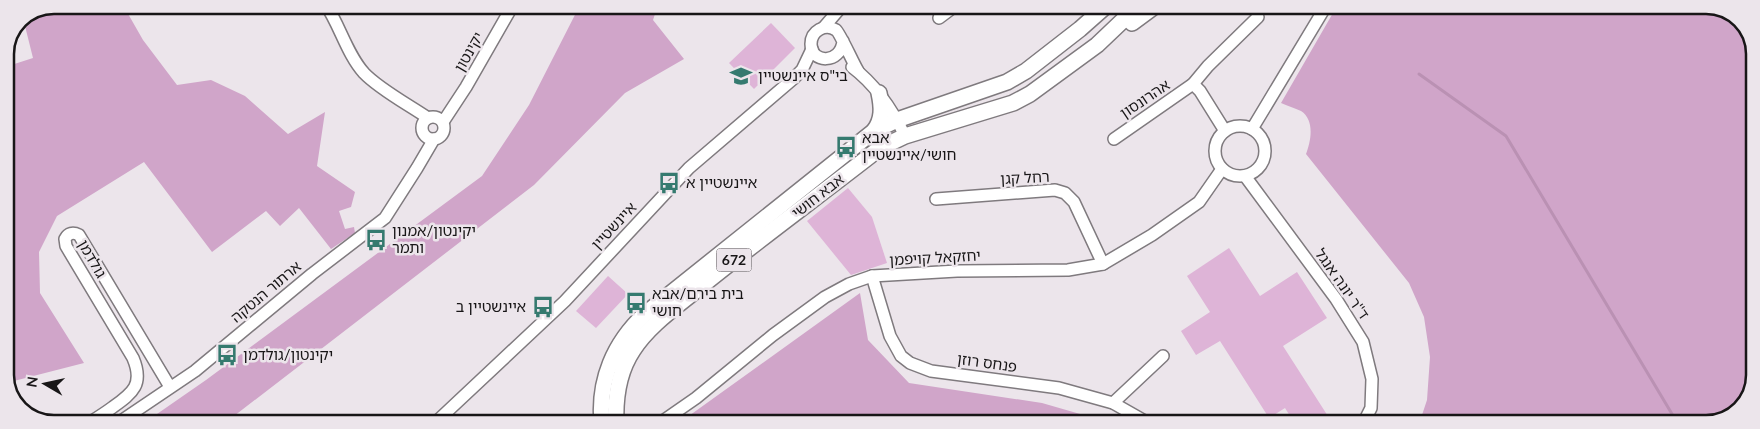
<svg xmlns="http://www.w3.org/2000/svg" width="1760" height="429" font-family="Lato,'Noto Sans Hebrew',sans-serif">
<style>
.green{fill:#deb4d7}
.forest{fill:#d0a5c9}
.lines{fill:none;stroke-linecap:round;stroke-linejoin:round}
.stream{stroke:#ba91b3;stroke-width:3}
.minor-casing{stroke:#7f7a7e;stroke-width:14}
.major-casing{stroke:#7f7a7e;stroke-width:18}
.minor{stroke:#fff;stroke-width:11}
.major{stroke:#fff;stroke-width:15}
.labels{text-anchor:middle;stroke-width:5;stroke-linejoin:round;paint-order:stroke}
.shield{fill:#ece5eb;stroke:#585457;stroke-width:1}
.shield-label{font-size:14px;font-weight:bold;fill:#181617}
.street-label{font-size:15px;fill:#181617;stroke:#ece5eb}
.poi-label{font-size:15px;fill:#181617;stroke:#ece5eb;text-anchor:start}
.rim{fill:none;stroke:#181617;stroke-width:2.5}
</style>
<rect width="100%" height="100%" fill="#ece5eb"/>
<g class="green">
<polygon points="771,23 795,48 754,89 729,63"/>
<polygon points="848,188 872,217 887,263 851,275 807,221"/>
<polygon points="1229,248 1260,296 1297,272 1327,318 1283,346 1333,424 1295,424 1285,408 1269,418 1220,341 1196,355 1181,331 1210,312 1187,276"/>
<polygon points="608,276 628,294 596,328 576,311"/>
</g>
<g class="forest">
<polygon points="54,5 123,5 143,40 177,85 211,80 245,96 288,134 325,112 317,166 355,192 351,207 339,211 345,229 354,227 355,233 331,249 299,208 280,226 266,211 212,252 144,162 57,216 39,252 40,293 84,363 6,383 5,67 33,58 23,18"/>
<polygon points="580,5 658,5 653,20 684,59 625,93 534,185 225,423 144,423 206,380 482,176 529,105"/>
<path d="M1337,6H1406L1407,9L1517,6H1716L1743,21L1755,48L1754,385L1738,412L1706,424H1419L1427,400L1430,357L1424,317L1409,283L1306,154C1311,141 1315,120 1301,111C1295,108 1287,106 1281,103Z"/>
<polygon points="860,293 868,340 909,383 1042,403 1087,416 1099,424 679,423"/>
</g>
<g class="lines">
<polyline class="stream" points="1419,74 1506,136 1678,424"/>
<g class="minor-casing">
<g id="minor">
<path d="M326,5C340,26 347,54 364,73C379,89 409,105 428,118"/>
<polyline points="939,18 955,6"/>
<polyline points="824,27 843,5"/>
<path d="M843,41C841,64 811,64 811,44C811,31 825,23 836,30C840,33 853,63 858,71"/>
<path d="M852,67C876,85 892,109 905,136"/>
<polyline points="1193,84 1200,91 1225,131"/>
<circle cx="433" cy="128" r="11"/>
<polyline points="443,122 466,87 513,5"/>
<circle cx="1240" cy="151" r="25"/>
<polyline points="1252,129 1326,6"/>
<polyline points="1114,139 1193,84 1208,66 1258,17"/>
<polyline points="1245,176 1336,299 1363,342 1372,379 1371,408 1363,424"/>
<polyline points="936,199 1055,190 1065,193 1074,202 1103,264"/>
<polyline points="872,276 890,336 901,356 910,363 931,371 1059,388 1113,403 1150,424"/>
<polyline points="1113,403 1163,356"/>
<path d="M89,423C97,418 105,413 113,407C133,393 144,384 133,358L66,246L65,239C68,233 73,232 79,235L170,387"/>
<polyline points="118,423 195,371 312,274 385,218 417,168 434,139"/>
<polyline points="435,423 565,301 689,168 793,79 802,70 812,49"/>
<polyline points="660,423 696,398 773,335 825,297 849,284 872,276 957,271 1068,270 1103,264 1152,235 1199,202 1222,169"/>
</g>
</g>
<g class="major-casing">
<g id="major">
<polyline points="1132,23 1155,6"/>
<path d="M874,131C883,119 882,107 879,93"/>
<path d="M602,423C598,380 614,343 645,314L874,131L897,120L1007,82L1026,71L1080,29L1106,6"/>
<path d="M616,423C615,399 619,371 633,350C649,325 676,307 699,288C758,240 820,195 880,148L905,136L1013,103L1030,94L1097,45L1138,6"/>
</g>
</g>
<use href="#minor" class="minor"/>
<use href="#major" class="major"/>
</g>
<defs>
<g id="school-bare" transform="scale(1.725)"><path d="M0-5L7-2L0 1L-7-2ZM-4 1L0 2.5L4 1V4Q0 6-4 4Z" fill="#357a6f" stroke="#ece5eb" stroke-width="2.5" paint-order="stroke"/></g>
<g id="bus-bare" transform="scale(1.725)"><path d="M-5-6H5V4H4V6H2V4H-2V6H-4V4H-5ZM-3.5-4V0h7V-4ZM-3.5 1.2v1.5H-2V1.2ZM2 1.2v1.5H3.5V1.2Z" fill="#357a6f" stroke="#ece5eb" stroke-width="2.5" paint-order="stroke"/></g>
</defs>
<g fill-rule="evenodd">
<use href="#school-bare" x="741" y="76"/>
<use href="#bus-bare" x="846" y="147"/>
<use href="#bus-bare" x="669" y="183"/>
<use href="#bus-bare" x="376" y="240"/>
<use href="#bus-bare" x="636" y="303"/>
<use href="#bus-bare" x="543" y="307"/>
<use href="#bus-bare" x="227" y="355"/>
</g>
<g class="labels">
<rect class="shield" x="716.5" y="248.5" width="35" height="23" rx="4"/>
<g class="shield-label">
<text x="734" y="265">672</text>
</g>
<g class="street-label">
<text transform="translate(469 52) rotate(-60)" y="5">יקינטון</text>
<text transform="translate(1145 99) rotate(-34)" y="5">אהרונסון</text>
<text transform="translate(1025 178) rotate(-3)" y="5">רחל קגן</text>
<text transform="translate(818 196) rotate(-38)" y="5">אבא חושי</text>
<text transform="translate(614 226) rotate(-47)" y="5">איינשטיין</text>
<text transform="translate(935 258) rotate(-3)" y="5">יחזקאל קויפמן</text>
<text transform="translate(92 259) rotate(60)" y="5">גולדמן</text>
<text transform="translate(1342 284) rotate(55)" y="5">ד''ר יונה אנגל</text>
<text transform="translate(266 292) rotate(-40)" y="5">ארתור הנטקה</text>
<text transform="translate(987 363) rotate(8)" y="5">פנחס רוזן</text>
</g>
<g class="poi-label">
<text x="758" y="81">בי"ס איינשטיין</text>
<text x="862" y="143">אבא<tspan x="862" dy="17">חושי/איינשטיין</tspan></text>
<text x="686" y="188">איינשטיין א</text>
<text x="392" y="236">יקינטון/אמנון<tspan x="392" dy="17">ותמר</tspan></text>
<text x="652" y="299">בית בירם/אבא<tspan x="652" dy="17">חושי</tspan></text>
<text x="526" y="312" text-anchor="end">איינשטיין ב</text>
<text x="243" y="360">יקינטון/גולדמן</text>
</g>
</g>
<path d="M0 0H1760V429H0ZM54 14H1706A40 40 0 0 1 1746 54V375A40 40 0 0 1 1706 415H54A40 40 0 0 1 14 375V54A40 40 0 0 1 54 14Z" fill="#ece5eb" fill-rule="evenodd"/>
<path class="rim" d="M54 14H1706A40 40 0 0 1 1746 54V375A40 40 0 0 1 1706 415H54A40 40 0 0 1 14 375V54A40 40 0 0 1 54 14Z"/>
<g transform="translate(45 384) rotate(279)" stroke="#ece5eb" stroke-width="4" paint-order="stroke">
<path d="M0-4L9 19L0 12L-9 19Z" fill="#181617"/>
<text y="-8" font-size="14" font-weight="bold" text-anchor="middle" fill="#181617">N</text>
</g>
</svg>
